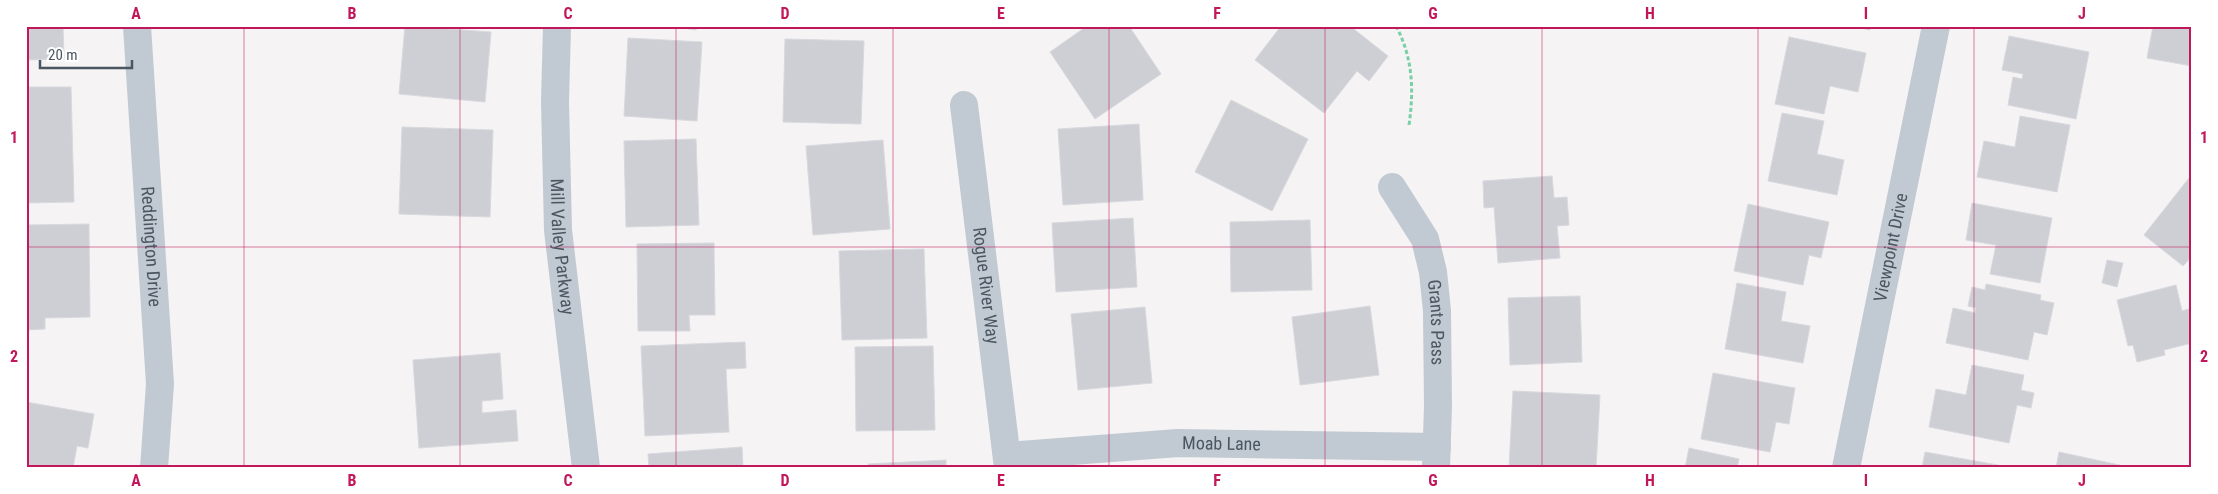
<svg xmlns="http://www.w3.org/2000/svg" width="2218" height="494" font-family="'Roboto Condensed',sans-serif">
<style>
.building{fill:#cdcfd5;stroke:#d7d9de}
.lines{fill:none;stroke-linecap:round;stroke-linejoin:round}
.path{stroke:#7ad0a6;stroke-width:3;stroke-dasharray:4 2.5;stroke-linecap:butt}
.minor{stroke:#c1cad2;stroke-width:28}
.grid{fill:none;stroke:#c2185b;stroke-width:1;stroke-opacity:0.55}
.labels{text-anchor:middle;stroke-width:4;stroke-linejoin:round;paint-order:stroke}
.street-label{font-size:18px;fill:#4a5661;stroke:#fff}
.neatline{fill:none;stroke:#c2185b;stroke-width:2}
.grid-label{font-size:16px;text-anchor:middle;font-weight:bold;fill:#c2185b}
</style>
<rect width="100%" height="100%" fill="#f5f3f3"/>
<g class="building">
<polygon points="26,26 63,26 64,59 26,60"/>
<polygon points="405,26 491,32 485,102 399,94"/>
<polygon points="669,26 697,26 696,30"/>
<polygon points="1087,26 1129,26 1161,74 1095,119 1050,52"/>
<polygon points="1281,26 1350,26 1388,56 1369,81 1357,71 1324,113 1255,60"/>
<polygon points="1851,26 1871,26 1870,30"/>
<polygon points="2153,26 2192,26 2192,66 2147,58"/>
<polygon points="2009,36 2089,52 2076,119 2008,105 2013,77 2022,79 2023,74 2002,70"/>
<polygon points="1789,37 1866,53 1858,92 1830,86 1824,114 1775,104"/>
<polygon points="628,38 702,42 697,121 624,116"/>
<polygon points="785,39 864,41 861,124 783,122"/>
<polygon points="26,87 71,87 74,202 26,203"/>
<polygon points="1231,100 1308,139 1272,211 1195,172"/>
<polygon points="1782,113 1824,121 1817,154 1844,160 1837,195 1768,181"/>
<polygon points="2020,116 2070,125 2057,192 1977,177 1984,141 2015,147"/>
<polygon points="1139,124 1143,200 1063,205 1058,129"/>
<polygon points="402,127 493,130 490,217 399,214"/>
<polygon points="696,139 699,225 626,227 624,141"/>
<polygon points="883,140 890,229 813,235 806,146"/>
<polygon points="1552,176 1554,198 1567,197 1569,225 1557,226 1560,258 1498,263 1494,207 1484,208 1483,181"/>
<polygon points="2189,178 2192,181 2192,256 2183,266 2144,235"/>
<polygon points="1972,203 2052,218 2040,283 1990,274 1996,245 1966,240"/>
<polygon points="1748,204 1829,222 1821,258 1809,255 1803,285 1734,271"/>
<polygon points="1133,218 1137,287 1056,292 1052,223"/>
<polygon points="1310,220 1312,290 1231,292 1230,222"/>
<polygon points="89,224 90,317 45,318 45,329 26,330 26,225"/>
<polygon points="714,243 715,315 689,315 690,331 638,331 637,244"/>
<polygon points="924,249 927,338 842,340 839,251"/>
<polygon points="2107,260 2123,263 2117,287 2102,283"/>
<polygon points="1737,283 1786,292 1781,321 1810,326 1803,363 1725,349"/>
<polygon points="1986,284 2041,295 2040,300 2054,303 2047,335 2034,332 2028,360 1946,343 1953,308 1975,313 1976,308 1968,306 1972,287 1985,290"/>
<polygon points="2176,285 2182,311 2192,308 2192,343 2164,350 2165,355 2137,362 2133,345 2128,346 2117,300"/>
<polygon points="1580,296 1582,362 1510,365 1508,298"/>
<polygon points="1370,306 1379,375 1300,385 1292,317"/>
<polygon points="1145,307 1152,383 1078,390 1071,314"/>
<polygon points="745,342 746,368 726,369 729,432 645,436 641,346"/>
<polygon points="933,346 935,430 856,431 855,347"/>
<polygon points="500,353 503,399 482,401 482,413 516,410 518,441 419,448 413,360"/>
<polygon points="1972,365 2024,375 2021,390 2034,393 2031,408 2017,405 2009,443 1929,427 1936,389 1966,395"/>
<polygon points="1713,373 1795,388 1789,424 1776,422 1770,452 1701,439"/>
<polygon points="1513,391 1600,395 1596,468 1509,467"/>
<polygon points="26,402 94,414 88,448 77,446 73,468 26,468"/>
<polygon points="742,447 743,468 649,468 648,454"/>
<polygon points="1689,448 1739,459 1737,468 1685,468"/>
<polygon points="1925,452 2003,466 2003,468 1922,468"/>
<polygon points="2059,452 2124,466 2124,468 2056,468"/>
<polygon points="946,460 946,468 868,468 868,464"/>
</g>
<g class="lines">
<path class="path" d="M1396,26C1413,58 1414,90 1409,125"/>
<g class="minor">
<path id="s1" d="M137,26L160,384L154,468"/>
<path id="s2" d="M557,26L555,102L558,230L586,468"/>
<path id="s3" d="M964,105L1008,468"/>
<path id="s4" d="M1392,187L1425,239L1433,272L1437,311L1438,406L1436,468"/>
<path id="s5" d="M1007,456L1178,443L1437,447"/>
<path id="s6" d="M1846,468L1936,26"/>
</g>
</g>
<path class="grid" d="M244,26V468M460,26V468M676,26V468M893,26V468M1109,26V468M1325,26V468M1542,26V468M1758,26V468M1974,26V468M26,247H2192"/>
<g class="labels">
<g class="street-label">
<text dy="6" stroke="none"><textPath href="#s1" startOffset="221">Reddington Drive</textPath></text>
<text dy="6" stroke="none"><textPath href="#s2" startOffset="221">Mill Valley Parkway</textPath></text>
<text dy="6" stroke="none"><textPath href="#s6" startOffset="225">Viewpoint Drive</textPath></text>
<text dy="6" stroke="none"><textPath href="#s3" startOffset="182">Rogue River Way</textPath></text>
<text dy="6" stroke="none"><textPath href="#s4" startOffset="146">Grants Pass</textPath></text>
<text dy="6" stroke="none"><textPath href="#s5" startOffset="215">Moab Lane</textPath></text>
</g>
</g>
<rect width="2218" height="494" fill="none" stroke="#ffffff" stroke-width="55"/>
<path d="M40 60v8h92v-8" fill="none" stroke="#4a5661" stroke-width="2.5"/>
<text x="48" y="60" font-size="15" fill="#4a5661" stroke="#ffffff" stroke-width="4" paint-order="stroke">20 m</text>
<rect x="28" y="28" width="2162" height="438" class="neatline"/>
<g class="grid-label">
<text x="136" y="19">A</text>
<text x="352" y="19">B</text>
<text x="568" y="19">C</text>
<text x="785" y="19">D</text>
<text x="1001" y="19">E</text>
<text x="1217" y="19">F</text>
<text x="1433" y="19">G</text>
<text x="1650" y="19">H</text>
<text x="1866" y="19">I</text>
<text x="2082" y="19">J</text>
<text x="14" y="143">1</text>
<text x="2204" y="143">1</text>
<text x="14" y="362">2</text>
<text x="2204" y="362">2</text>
<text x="136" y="486">A</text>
<text x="352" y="486">B</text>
<text x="568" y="486">C</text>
<text x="785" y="486">D</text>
<text x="1001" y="486">E</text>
<text x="1217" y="486">F</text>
<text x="1433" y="486">G</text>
<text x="1650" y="486">H</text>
<text x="1866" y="486">I</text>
<text x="2082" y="486">J</text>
</g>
</svg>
